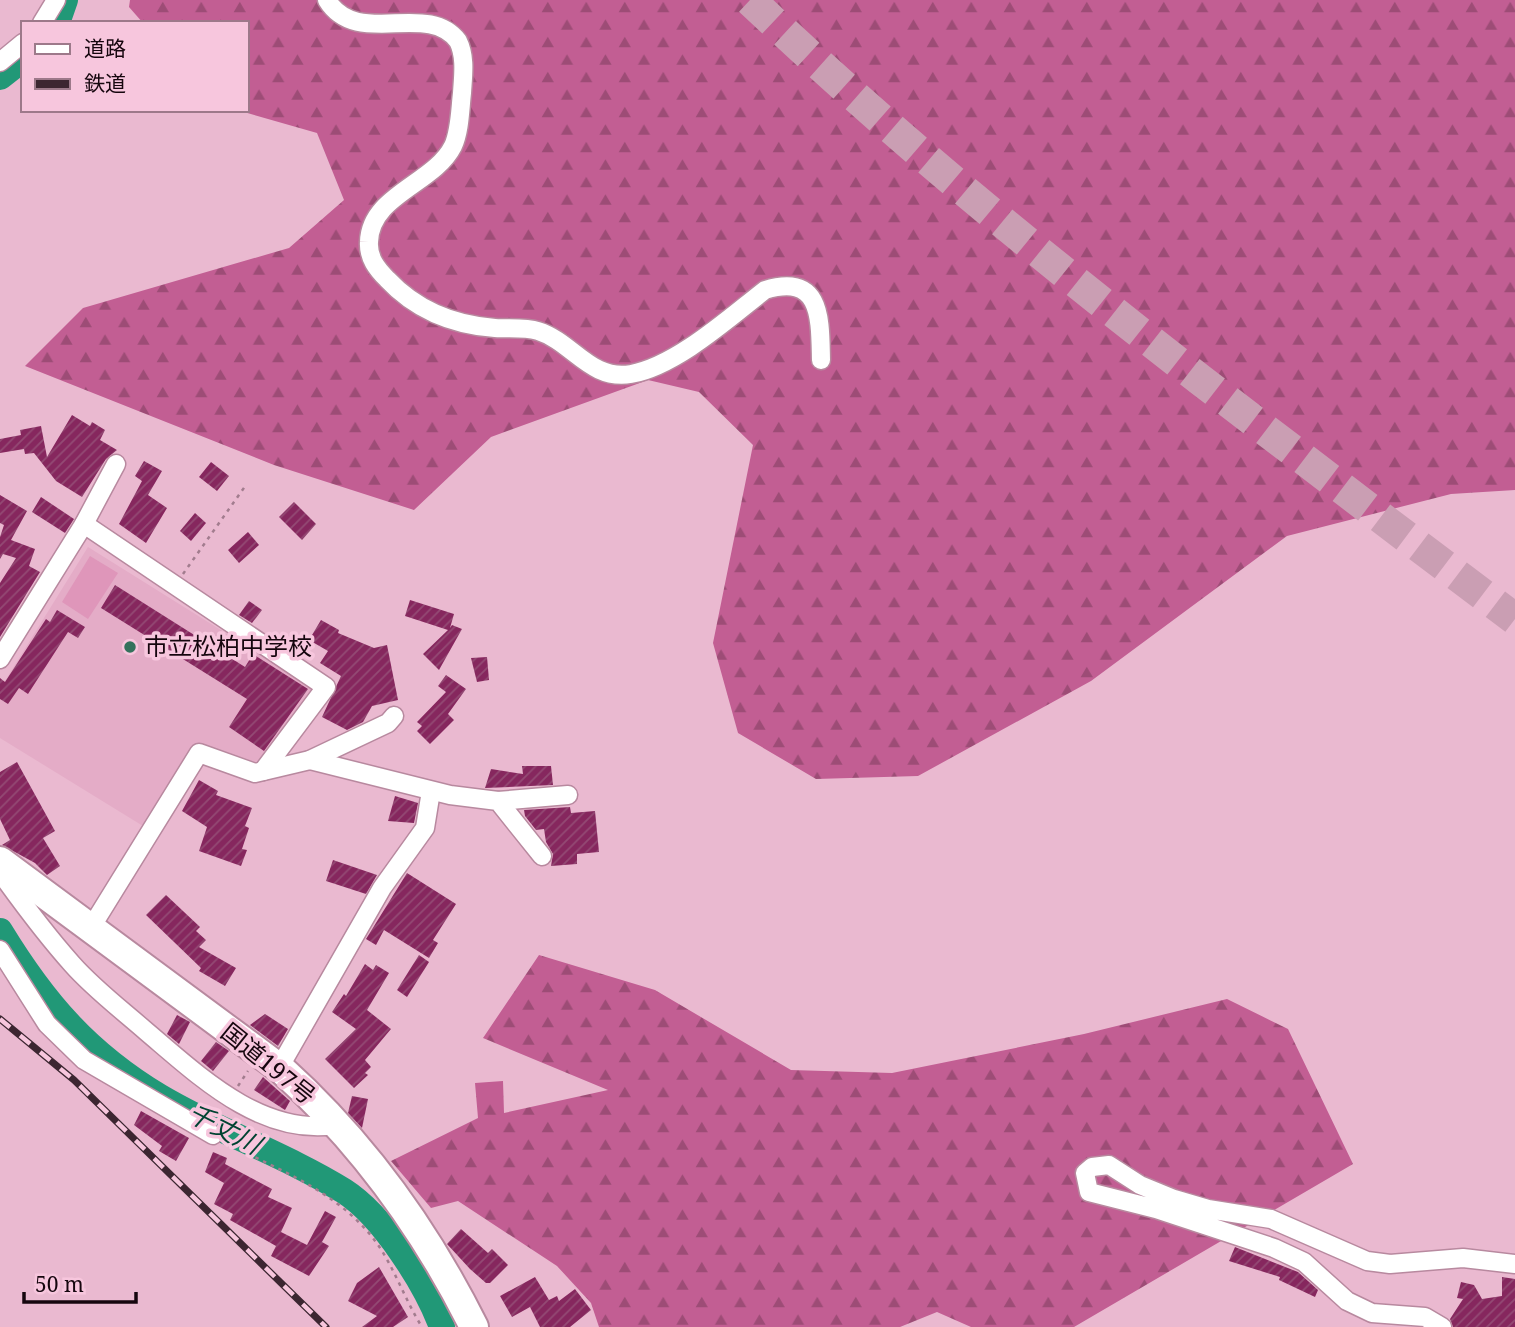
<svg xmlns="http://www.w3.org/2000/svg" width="1515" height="1327" font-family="'Noto Serif','Noto Sans JP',serif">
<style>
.built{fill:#e4acc7}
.forest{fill:url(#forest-firs)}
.garden{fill:#df96ba}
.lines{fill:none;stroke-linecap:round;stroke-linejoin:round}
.river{stroke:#219877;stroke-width:26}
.building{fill:url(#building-hatch)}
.motorway-tunnel{stroke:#ca9eb3;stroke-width:32;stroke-dasharray:32 16;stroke-linecap:butt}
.minor-casing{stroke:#b8899f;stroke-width:21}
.trunk-casing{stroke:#b8899f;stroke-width:32}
.path{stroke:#a27c8e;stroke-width:2.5;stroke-dasharray:3.5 5;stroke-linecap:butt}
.minor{stroke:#fff;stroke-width:18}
.trunk{stroke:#fff;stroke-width:28}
.rail-casing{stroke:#3c2631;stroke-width:7}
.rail{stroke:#f7c6dd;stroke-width:4.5;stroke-dasharray:13;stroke-linecap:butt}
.poi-dot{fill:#34715c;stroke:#f7c6dd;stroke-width:2.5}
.labels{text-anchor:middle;stroke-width:7;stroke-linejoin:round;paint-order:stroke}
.poi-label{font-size:24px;fill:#16060e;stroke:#f7c6dd;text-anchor:start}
.street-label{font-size:24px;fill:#16060e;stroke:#f7c6dd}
.water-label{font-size:26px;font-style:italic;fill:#004332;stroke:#f7c6dd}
</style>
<defs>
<pattern id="forest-firs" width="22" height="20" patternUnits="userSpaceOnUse" patternTransform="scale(1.75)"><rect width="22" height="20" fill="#c25e93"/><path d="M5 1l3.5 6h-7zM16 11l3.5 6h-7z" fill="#9d4c76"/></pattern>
<pattern id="building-hatch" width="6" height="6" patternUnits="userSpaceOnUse" patternTransform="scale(1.75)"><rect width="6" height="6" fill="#86275e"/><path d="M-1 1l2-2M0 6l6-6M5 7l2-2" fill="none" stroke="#934a74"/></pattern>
</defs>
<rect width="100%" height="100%" fill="#eab9d0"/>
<polygon class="built" points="88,547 315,689 265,758 249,764 197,744 143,826 0,738 0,689"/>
<g class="forest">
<polygon points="130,0 1515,0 1515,490 1451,494 1287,536 1091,681 918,776 816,779 738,733 713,643 753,445 699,392 648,380 491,437 414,510 274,465 25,366 83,308 289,248 344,200 317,133 237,110 247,110 247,23 143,23 129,7"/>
<polygon points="539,955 655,990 791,1070 892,1073 1084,1034 1227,999 1288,1029 1353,1164 1074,1327 971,1327 937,1312 900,1327 599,1327 591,1303 557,1266 458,1201 431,1208 391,1161 478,1118 475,1083 503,1081 504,1113 608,1090 483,1038"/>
</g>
<polygon class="garden" points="90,556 118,573 88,619 62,602"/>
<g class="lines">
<g class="river">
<polyline points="57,23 65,0"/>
<polyline points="0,77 23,59"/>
<path d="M0,931C44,1003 87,1053 160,1097C219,1132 286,1155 344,1191C383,1216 426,1284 442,1327"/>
</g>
</g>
<g class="building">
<polygon points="72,415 90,426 92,422 105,430 100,440 117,450 106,459 82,497 56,481 34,453 25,454 24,449 0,453 0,439 21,435 20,430 41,426 47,457"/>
<polygon points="144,461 162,471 148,495 167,508 146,543 119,524 142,481 135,476"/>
<polygon points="211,462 229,476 217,491 199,477"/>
<polygon points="0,495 27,511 11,540 35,549 29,566 40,572 0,637 0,583 16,558 3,554 0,559 0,537 4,525 0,523"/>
<polygon points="41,497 74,519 65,533 32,512"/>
<polygon points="294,502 316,524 302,540 279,517"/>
<polygon points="195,513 206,523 191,541 180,531"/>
<polygon points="248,532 259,545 239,563 228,550"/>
<polygon points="115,585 245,667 253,654 308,689 264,751 229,727 247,699 101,608"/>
<polygon points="410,600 454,614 450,628 452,625 462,629 439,670 423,654 448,630 405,616"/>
<polygon points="249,601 262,610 252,623 239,615"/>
<polygon points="57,610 85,627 78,638 68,632 28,694 19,688 8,704 0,699 0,678 5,682 46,619 50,622"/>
<polygon points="321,620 339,630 338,633 374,648 387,645 398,700 372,706 363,722 347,730 322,717 341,676 320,663 328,651 309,640"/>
<polygon points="487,657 489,680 477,682 471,658"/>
<polygon points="446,675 466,689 448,714 454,720 430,744 417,731 422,726 417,722 446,692 438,686"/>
<polygon points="17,762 55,831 43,838 60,866 47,875 35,863 2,845 10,840 0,819 0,772"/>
<polygon points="522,766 551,766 553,785 485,788 491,769 523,774"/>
<polygon points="199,780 218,791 216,795 252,808 245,826 249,828 242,849 247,850 241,866 199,851 207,827 182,811"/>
<polygon points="395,796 418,803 414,823 388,821"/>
<polygon points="570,807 571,813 595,811 599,852 577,854 577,864 551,866 553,854 546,842 544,829 536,830 525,816 524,810"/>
<polygon points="333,860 377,875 366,894 326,881"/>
<polygon points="407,873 456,904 433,940 438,943 429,958 384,930 376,945 366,939"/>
<polygon points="166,895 200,927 196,931 206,940 199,947 236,968 225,986 199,971 201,968 146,915"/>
<polygon points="419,955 429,962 407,997 397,990"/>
<polygon points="365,964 373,970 376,965 389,973 367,1010 391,1029 365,1060 371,1067 365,1073 368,1075 354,1088 325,1059 356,1029 332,1012 344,994 346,996"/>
<polygon points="265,1014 288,1029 278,1046 250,1025"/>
<polygon points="177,1015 190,1022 179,1044 167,1034"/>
<polygon points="216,1042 229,1051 213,1071 201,1061"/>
<polygon points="263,1077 290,1101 285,1110 254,1090"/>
<polygon points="352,1096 368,1099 362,1128 348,1113"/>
<polygon points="141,1111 189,1138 176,1161 159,1151 162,1146 134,1125"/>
<polygon points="213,1152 227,1158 225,1164 272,1189 268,1197 292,1208 281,1232 307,1245 325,1211 336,1217 322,1242 329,1246 309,1276 271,1256 276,1246 230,1220 233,1214 214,1204 224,1183 205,1172"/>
<polygon points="461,1229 488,1253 492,1249 508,1265 490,1283 486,1283 470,1269 447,1244"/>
<polygon points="1235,1247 1298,1272 1318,1290 1315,1297 1279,1280 1280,1277 1229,1261"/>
<polygon points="379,1267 408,1317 393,1327 362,1327 377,1316 348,1301 357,1283"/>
<polygon points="535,1277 549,1300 557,1296 559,1301 575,1289 591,1310 570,1327 540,1327 530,1307 512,1317 500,1296"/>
<polygon points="1502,1277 1515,1279 1515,1327 1453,1327 1450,1319 1463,1299 1457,1298 1461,1282 1474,1285 1482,1299 1502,1296"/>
</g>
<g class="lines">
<path class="motorway-tunnel" d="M750,0C988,226 1254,421 1515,619"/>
<g class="minor-casing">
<g id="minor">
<path d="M327,0C357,49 427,0 458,41C466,57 463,76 462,93C460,110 460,131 453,146C434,184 370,195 369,242C368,258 377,269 387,279C416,310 453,325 495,328C509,329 525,327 538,331C573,342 590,381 631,374C676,366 729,318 765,290C822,273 820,318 821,360"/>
<polyline points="42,23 56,0"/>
<polyline points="0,62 23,43"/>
<polyline points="84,524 326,687 263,771"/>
<polyline points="0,659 84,524 116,464"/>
<polyline points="310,760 450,795 498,801 542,856"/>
<polyline points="498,801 568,795"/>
<path d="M0,872C23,904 46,935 72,964C94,989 122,1010 147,1032C199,1076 261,1136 335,1125"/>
<polyline points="92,926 199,753 255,773 310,760 388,723 394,716"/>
<polyline points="0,950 47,1024 84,1060 213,1135"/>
<polyline points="279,1068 382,888 425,828 431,791"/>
<polyline points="1442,1327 1425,1317 1372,1313 1347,1301 1304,1262 1274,1248 1156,1209 1089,1192 1085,1173 1092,1167 1109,1165 1140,1185 1174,1199 1208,1209 1271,1219 1367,1261 1390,1264 1463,1258 1515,1264"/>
</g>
</g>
<g class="trunk-casing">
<path id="trunk" d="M0,861L281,1069C361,1141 426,1231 474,1327"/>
</g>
<g class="path">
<polyline points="183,574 246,485"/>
<polyline points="238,1086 248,1071"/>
<path d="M225,1142C280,1171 338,1191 376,1242C394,1267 405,1300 422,1327"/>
</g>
<use href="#minor" class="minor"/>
<use href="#trunk" class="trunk"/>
<g class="rail-casing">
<polyline id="rail" points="0,1019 74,1080 326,1327"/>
</g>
<use href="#rail" class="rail"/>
</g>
<circle class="poi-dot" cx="130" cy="647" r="7"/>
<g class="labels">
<g class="poi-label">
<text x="144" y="655">市立松柏中学校</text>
</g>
<g class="street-label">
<text transform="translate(268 1064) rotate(39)" y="8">国道197号</text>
</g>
<g class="water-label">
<text transform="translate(224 1129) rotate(27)" y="9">千丈川</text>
</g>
</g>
<rect x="21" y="21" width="228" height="91" fill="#f7c6dd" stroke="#9d798a" stroke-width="2"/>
<rect x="35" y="44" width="35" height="10" fill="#ffffff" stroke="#9d798a" stroke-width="2"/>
<text x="84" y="56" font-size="21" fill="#16060e">道路</text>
<rect x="35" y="79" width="35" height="10" fill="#3c2631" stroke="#9d798a" stroke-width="2"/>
<text x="84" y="91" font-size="21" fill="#16060e">鉄道</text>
<path d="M24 1292v10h112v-10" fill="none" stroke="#16060e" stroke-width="3.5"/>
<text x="35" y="1292" font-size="21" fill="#16060e" stroke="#f7c6dd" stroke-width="5" paint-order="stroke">50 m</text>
</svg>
